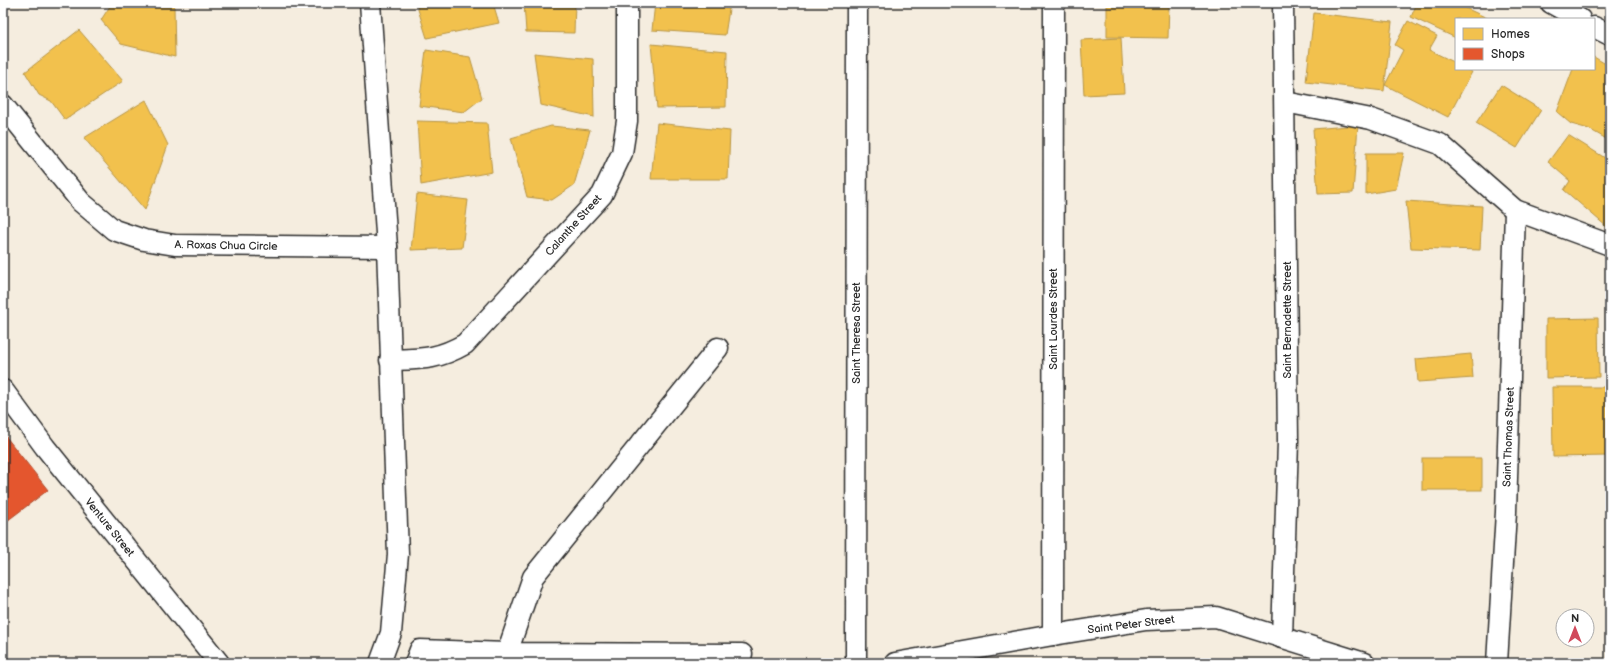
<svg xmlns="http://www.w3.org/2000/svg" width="1613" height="666" font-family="'Balsamiq Sans',sans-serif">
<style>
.homes{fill:#f2c14e;stroke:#b69444}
.shops{fill:#e4572e;stroke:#ac4a2d}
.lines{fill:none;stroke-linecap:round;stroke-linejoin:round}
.minor-casing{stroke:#2b2b2b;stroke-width:23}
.minor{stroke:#fff;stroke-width:20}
.labels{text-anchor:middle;stroke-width:4;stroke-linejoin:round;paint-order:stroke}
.street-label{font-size:11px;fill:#2b2b2b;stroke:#fff}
</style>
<rect width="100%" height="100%" fill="#f5eddf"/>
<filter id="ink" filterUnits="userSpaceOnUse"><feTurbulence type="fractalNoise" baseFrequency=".025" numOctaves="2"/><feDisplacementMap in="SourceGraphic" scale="8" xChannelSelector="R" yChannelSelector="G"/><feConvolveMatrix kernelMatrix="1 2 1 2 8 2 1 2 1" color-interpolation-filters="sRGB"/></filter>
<g filter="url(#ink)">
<g class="homes">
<polygon points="112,3 168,3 174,6 175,57 121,44 101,20"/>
<polygon points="416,3 493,3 499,23 427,38"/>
<polygon points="524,3 575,3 574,33 526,32"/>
<polygon points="655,3 730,3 725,35 652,30"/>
<polygon points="1107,3 1169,3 1168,38 1107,37"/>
<polygon points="1310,3 1367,3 1367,7 1310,6"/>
<polygon points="1417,3 1458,3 1457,4 1487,18 1456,19 1456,38 1411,17"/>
<polygon points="1314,13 1392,22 1384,91 1306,82"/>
<polygon points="1408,21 1437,36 1429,50 1456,63 1456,69 1467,69 1472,72 1448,117 1385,85 1403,50 1395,45"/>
<polygon points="79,30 123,81 65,120 51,101 39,95 25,72"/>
<polygon points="1121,38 1124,93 1084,95 1081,40"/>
<polygon points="651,44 727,51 726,107 657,108"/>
<polygon points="426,50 470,57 482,98 464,112 419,106"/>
<polygon points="534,53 593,59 594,117 541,105"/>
<polygon points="1594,57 1609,66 1605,86 1610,88 1610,141 1589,129 1571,124 1557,112 1573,69 1594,69"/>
<polygon points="1501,85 1541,110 1517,148 1476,123"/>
<polygon points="146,100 168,145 145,210 84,138"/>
<polygon points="417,121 487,123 492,172 421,185"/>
<polygon points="657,123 730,131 728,179 651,179"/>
<polygon points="1358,125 1353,193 1318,194 1313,129"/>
<polygon points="551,126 590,130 574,185 552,200 527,197 511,138"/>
<polygon points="1568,135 1610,161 1610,223 1607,227 1564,190 1570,181 1548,162"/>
<polygon points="1366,153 1404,153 1396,189 1366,194"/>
<polygon points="417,194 468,200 462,248 411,250"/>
<polygon points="1406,201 1482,206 1480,250 1411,248"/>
<polygon points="1598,318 1599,377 1546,378 1546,319"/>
<polygon points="1471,354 1473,378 1418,382 1416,359"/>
<polygon points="1552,387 1607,387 1608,456 1553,457"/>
<rect x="1422" y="458" width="60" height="32"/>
</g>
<polygon class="shops" points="3,433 48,490 3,524"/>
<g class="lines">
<g class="minor-casing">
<g id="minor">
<polyline points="370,3 387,247 398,554 391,633 380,663"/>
<polyline points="1551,3 1580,19"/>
<polyline points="1594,27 1610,35"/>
<polyline points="1285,102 1371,119 1440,144 1515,210 1610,245"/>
<polyline points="3,105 81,202 114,230 144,240 175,245 387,247"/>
<path d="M390,360C421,359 437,360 465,344L602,195L622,153L627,121V3"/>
<polyline points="3,390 45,447 219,663"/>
<polyline points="1053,635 1054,3"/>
<polyline points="1282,638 1288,441 1283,3"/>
<polyline points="507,653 533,577 718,348"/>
<polyline points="415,663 420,650 507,653 742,654"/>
<polyline points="856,663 857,3"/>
<polyline points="895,663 1053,635 1146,620 1216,617 1364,663"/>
<polyline points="1497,663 1506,512 1515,210"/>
</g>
</g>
<use href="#minor" class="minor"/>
</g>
</g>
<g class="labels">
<g class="street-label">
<text transform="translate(573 225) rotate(-48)" y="4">Calanthe Street</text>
<text transform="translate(226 245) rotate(1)" y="4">A. Roxas Chua Circle</text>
<text transform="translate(1053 319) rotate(-90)" y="4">Saint Lourdes Street</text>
<text transform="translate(1287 320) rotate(-90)" y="4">Saint Bernadette Street</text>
<text transform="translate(856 333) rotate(-90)" y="4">Saint Theresa Street</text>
<text transform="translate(1508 437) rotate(-88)" y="4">Saint Thomas Street</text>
<text transform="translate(110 527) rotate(51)" y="4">Venture Street</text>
<text transform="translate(1131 624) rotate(-7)" y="4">Saint Peter Street</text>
</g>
</g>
<rect width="1613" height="666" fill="none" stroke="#fff" stroke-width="16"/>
<rect x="8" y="8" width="1597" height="650" fill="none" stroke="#2b2b2b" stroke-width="1.5" filter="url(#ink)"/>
<rect x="1455" y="18" width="140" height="52" fill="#ffffff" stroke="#aaaaaa"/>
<rect x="1463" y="28" width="20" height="12" fill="#f2c14e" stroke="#aaaaaa"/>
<text x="1491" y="38" font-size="12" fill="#2b2b2b">Homes</text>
<rect x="1463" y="48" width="20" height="12" fill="#e4572e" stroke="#aaaaaa"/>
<text x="1491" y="58" font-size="12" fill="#2b2b2b">Shops</text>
<g transform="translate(1575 628)"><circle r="19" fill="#ffffff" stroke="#aaaaaa"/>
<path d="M0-3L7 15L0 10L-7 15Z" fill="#d1495b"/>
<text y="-6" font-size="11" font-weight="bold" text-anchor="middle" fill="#2b2b2b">N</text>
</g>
</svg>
